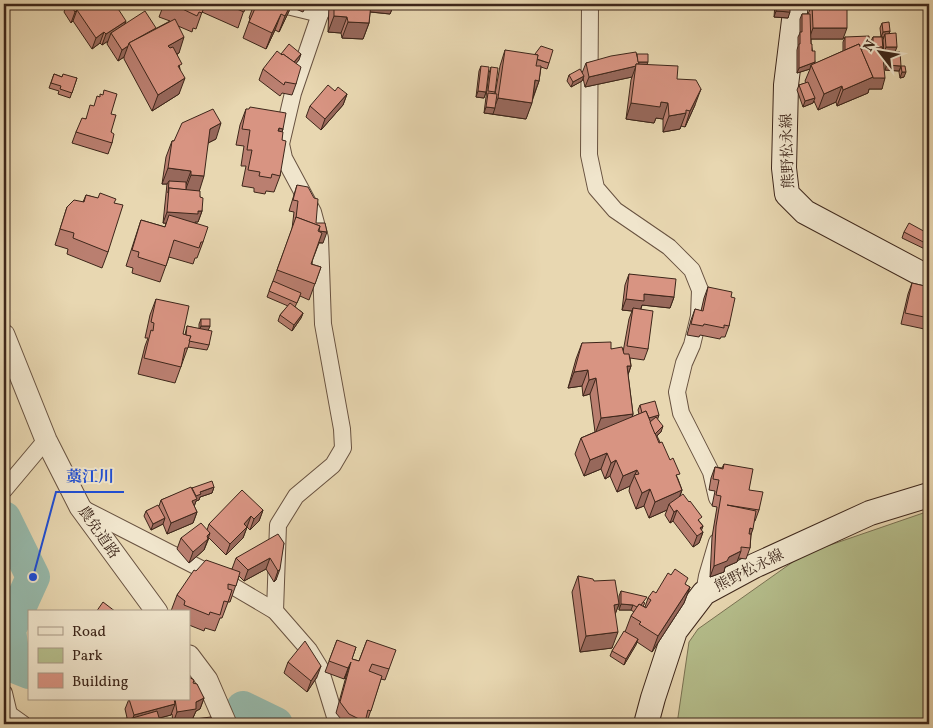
<svg xmlns="http://www.w3.org/2000/svg" width="933" height="728" font-family="Vollkorn,'Noto Serif JP',serif">
<style>
.green{fill:#b5be8c;stroke:#797253}
.lines{fill:none;stroke-linecap:round;stroke-linejoin:round}
.river{stroke:#97baac;stroke-width:34}
.minor-casing{stroke:#685240;stroke-width:18}
.tertiary-casing{stroke:#685240;stroke-width:23}
.secondary-casing{stroke:#3d261a;stroke-width:26}
.minor{stroke:#f0e5cc;stroke-width:16}
.tertiary{stroke:#f0e5cc;stroke-width:21}
.secondary{stroke:#f0e5cc;stroke-width:24}
.wall{fill:#ba7f70;stroke:#3d261a}
.shaded-wall{fill:#97685b;stroke:#3d261a}
.building{fill:#d89482;stroke:#3d261a}
.labels{text-anchor:middle;stroke-width:4;stroke-linejoin:round;paint-order:stroke}
.street-label{font-size:15px;fill:#3d261a;stroke:#f0e5cc}
.leader{fill:none;stroke:#1d4ed8;stroke-width:2}
.callout-dot{fill:#1d4ed8;stroke:#f0e5cc;stroke-width:2}
.callout-label{font-size:16px;text-anchor:middle;font-weight:bold;fill:#1d4ed8;stroke:#f0e5cc;stroke-width:4;stroke-linejoin:round;paint-order:stroke}
</style>
<rect width="100%" height="100%" fill="#e8d7b1"/>
<filter id="stains"><feTurbulence type="fractalNoise" baseFrequency=".004" numOctaves="4"/><feColorMatrix values="0 0 0 0 .2 0 0 0 0 .09 0 0 0 0 .02 0 0 0 .5 -.17"/></filter>
<radialGradient id="worn" r=".72"><stop offset=".6" stop-color="#630" stop-opacity="0"/><stop offset="1" stop-color="#630" stop-opacity=".3"/></radialGradient>
<polygon class="green" points="929,511 929,724 677,724 689,642 698,629 804,554"/>
<g class="lines">
<g class="river">
<polyline points="4,518 33,577 9,630 14,666 29,672"/>
<polyline points="243,708 276,724"/>
</g>
<g class="minor-casing">
<g id="minor">
<polyline points="279,4 320,14"/>
<polyline points="590,4 589,155 596,188 615,210 669,247 692,270 700,290 699,316 692,345 684,363 677,392 681,413 711,472 717,498"/>
<polyline points="4,490 46,440"/>
<polyline points="82,508 219,578 275,611 309,650 320,668 336,720 341,724"/>
<polyline points="704,593 707,576 717,542"/>
<polyline points="275,611 278,525 296,496 333,465 343,448 342,429 323,324 320,238 313,212 284,158 281,144 293,93 320,14 326,4"/>
<polyline points="4,693 9,714 23,724"/>
</g>
</g>
<g class="tertiary-casing">
<g id="tertiary">
<polyline points="4,335 46,440 80,507 157,612"/>
<polyline points="189,656 207,680 226,724"/>
</g>
</g>
<g class="secondary-casing">
<g id="secondary">
<polyline points="796,4 786,85 784,168 787,194 805,212 929,278"/>
<polyline points="646,724 653,698 675,631 704,593 754,566 870,513 929,495"/>
</g>
</g>
<use href="#minor" class="minor"/>
<use href="#tertiary" class="tertiary"/>
<use href="#secondary" class="secondary"/>
</g>
<g class="wall">
<polygon points="67,4 115,4 125,24 155,29 170,21 159,17 164,4 246,4 238,28 202,12 196,29 193,28 192,32 178,26 179,53 177,54 180,69 179,94 152,111 124,59 124,57 118,61 107,44 108,41 102,45 100,43 92,49 73,21 71,23 64,12"/>
<polygon points="254,4 307,4 303,12 291,7 279,32 275,30 266,49 243,38 250,19 249,18"/>
<polygon points="329,4 394,4 390,14 370,12 369,23 363,39 342,38 341,33 328,32"/>
<polygon points="775,4 790,4 788,18 774,17"/>
<polygon points="807,4 845,4 843,39 811,39 811,44 815,62 814,64 843,51 843,42 845,37 869,48 871,48 870,43 873,37 881,37 880,28 882,23 890,31 889,34 895,52 899,71 885,70 885,58 887,53 884,53 883,40 884,37 882,37 883,49 882,89 869,89 868,93 837,106 836,102 818,110 814,101 813,103 803,107 797,90 799,85 806,83 805,81 810,69 797,73 797,50 798,46 798,37 800,33 800,19 802,14 808,14 811,7 807,8"/>
<polygon points="505,50 549,63 547,69 541,67 539,81 526,119 484,113 489,73 491,67 495,92 495,94 500,66"/>
<polygon points="281,54 299,60 296,63 296,84 292,95 282,93 280,96 259,80 263,69"/>
<polygon points="637,54 647,65 677,79 695,105 685,127 681,126 680,129 663,132 663,119 656,118 654,123 626,119 631,80 632,77 585,87 583,78 582,81 571,87 567,81 569,75 582,73 586,63"/>
<polygon points="481,66 486,92 484,98 476,97 479,71"/>
<polygon points="901,66 904,77 900,78 899,72"/>
<polygon points="54,74 62,77 77,78 70,98 58,94 59,91 49,88"/>
<polygon points="335,91 347,94 343,105 321,130 306,117 310,106"/>
<polygon points="246,109 283,129 282,132 280,176 274,192 266,191 265,194 254,192 254,188 242,186 246,166 241,166 244,146 236,145 240,125"/>
<polygon points="111,114 111,132 112,143 108,154 72,143 76,132 85,119"/>
<polygon points="216,139 208,143 199,191 202,211 198,222 195,222 195,223 203,242 197,258 195,258 193,264 169,257 160,282 132,273 133,268 126,266 141,220 165,227 166,223 163,223 167,184 162,184 166,157 172,141"/>
<polygon points="297,185 323,243 319,243 311,264 321,267 309,300 300,296 295,307 303,313 301,318 292,331 278,321 280,315 288,306 267,297 273,281 292,229 294,212 289,211"/>
<polygon points="86,195 114,203 108,252 102,268 67,254 68,249 55,245 67,207 83,202"/>
<polygon points="904,232 929,234 929,251 902,238"/>
<polygon points="629,274 674,297 670,308 642,305 641,309 648,349 644,360 630,358 631,366 628,375 633,414 632,417 639,414 638,410 640,405 658,420 661,432 657,436 678,479 682,490 680,496 703,526 701,530 703,532 699,543 693,547 673,521 670,523 665,515 667,510 649,518 644,506 636,509 629,491 630,486 617,492 610,476 605,479 601,469 584,476 575,454 581,438 595,432 590,394 583,396 582,386 568,388 576,359 582,343 611,349 623,352 629,319 632,311 622,310 625,285"/>
<polygon points="912,283 929,287 929,330 901,324 908,294"/>
<polygon points="708,287 731,297 729,326 725,337 721,337 720,339 700,335 699,337 687,335 691,320 695,309 701,311 704,298"/>
<polygon points="156,299 183,334 185,335 187,326 199,329 199,324 201,319 208,331 209,345 207,350 188,347 175,383 138,374 145,346 148,338 145,338 150,315"/>
<polygon points="724,464 749,490 759,510 755,521 754,521 751,534 750,548 746,559 738,558 737,562 725,567 724,572 710,577 712,537 717,507 712,506 715,491 709,490 711,478 715,467 722,468"/>
<polygon points="214,487 212,493 200,497 199,500 196,501 194,506 197,512 193,523 167,534 163,524 151,530 144,516 146,511 159,506 161,500 192,488"/>
<polygon points="263,510 259,521 250,530 247,527 243,538 226,555 209,538 204,550 189,563 177,549 181,538 207,530 209,524"/>
<polygon points="284,543 276,580 274,582 266,569 244,581 239,576 230,602 228,602 222,618 220,618 215,631 205,628 204,631 189,625 189,612 173,612 171,611 177,595 196,571 232,569 236,558"/>
<polygon points="578,576 594,581 619,604 615,614 612,648 580,652 572,592"/>
<polygon points="686,585 690,587 684,603 652,652 637,642 624,665 610,656 612,651 625,632 631,616 634,612 631,610 619,610 619,596 621,591 645,603 643,606 645,607 648,598 656,593"/>
<polygon points="337,640 352,659 359,661 367,640 389,669 385,680 381,679 367,722 365,721 364,724 345,724 336,713 347,673 344,679 325,672"/>
<polygon points="288,662 317,677 307,692 284,673"/>
<polygon points="193,683 204,698 200,709 196,711 192,720 173,723 172,714 171,715 159,718 161,724 108,724 128,722 125,709 129,699 189,699"/>
</g>
<g class="shaded-wall">
<polygon points="291,4 293,4 291,7 279,32 285,16"/>
<polygon points="365,4 394,4 390,14 362,11"/>
<polygon points="809,4 812,4 811,7 807,8"/>
<polygon points="77,10 73,21 71,23 75,12"/>
<polygon points="776,11 790,12 788,18 774,17"/>
<polygon points="281,14 275,30 266,49 272,33"/>
<polygon points="334,16 347,17 341,33 328,32"/>
<polygon points="126,21 122,32 111,33 108,41 102,45 106,34"/>
<polygon points="348,22 369,23 363,39 342,38"/>
<polygon points="813,28 847,28 843,39 809,39"/>
<polygon points="890,31 888,36 885,34 884,37 881,37 883,32"/>
<polygon points="104,32 100,43 92,49 96,38"/>
<polygon points="184,37 179,53 162,62 168,46"/>
<polygon points="128,46 124,57 118,61 122,50"/>
<polygon points="886,47 897,47 895,52 884,53"/>
<polygon points="301,54 299,60 290,71 292,65"/>
<polygon points="637,62 648,62 646,67 638,68"/>
<polygon points="815,62 813,68 811,65 810,69 797,73 799,68"/>
<polygon points="887,65 901,66 899,71 885,70"/>
<polygon points="636,66 632,77 585,87 589,77"/>
<polygon points="902,72 906,72 904,77 900,78"/>
<polygon points="584,76 582,81 571,87 573,82"/>
<polygon points="873,77 885,78 882,89 869,89 868,93 837,106 843,90"/>
<polygon points="185,78 179,94 152,111 158,95"/>
<polygon points="535,80 539,81 533,97"/>
<polygon points="842,86 836,102 818,110 824,94"/>
<polygon points="701,89 695,105 685,127 690,111"/>
<polygon points="478,91 486,92 484,98 476,97"/>
<polygon points="347,94 343,105 321,130 325,119"/>
<polygon points="498,98 532,103 526,119 492,114"/>
<polygon points="815,98 813,103 803,107 805,101"/>
<polygon points="661,102 668,103 663,119 656,118 654,123 626,119 631,103"/>
<polygon points="486,107 495,108 493,114 484,113"/>
<polygon points="686,113 680,129 663,132 669,116"/>
<polygon points="221,123 216,139 204,145 210,129"/>
<polygon points="279,128 283,129 277,145"/>
<polygon points="168,168 191,171 185,187 169,181 167,184 162,184"/>
<polygon points="191,175 204,176 199,192 185,191"/>
<polygon points="202,211 198,222 195,222 194,225 163,223 167,212"/>
<polygon points="319,231 327,232 323,243 315,242"/>
<polygon points="644,294 674,297 670,308 642,305 640,311 633,308 632,311 622,310 626,299"/>
<polygon points="303,313 301,318 292,331 294,325"/>
<polygon points="201,326 210,326 208,331 199,332"/>
<polygon points="627,366 631,366 625,382"/>
<polygon points="588,370 582,386 568,388 574,372"/>
<polygon points="596,378 590,394 583,396 589,380"/>
<polygon points="633,414 628,430 595,434 601,418"/>
<polygon points="659,415 657,421 642,425 644,419"/>
<polygon points="663,426 661,432 651,441 653,436"/>
<polygon points="607,453 601,469 584,476 590,460"/>
<polygon points="616,460 610,476 605,479 611,463"/>
<polygon points="637,470 630,486 617,492 623,476"/>
<polygon points="214,487 212,493 200,497 199,500 196,501 193,510 192,501 195,496 200,492"/>
<polygon points="650,489 644,506 636,509 642,493"/>
<polygon points="682,490 676,506 669,504 667,510 649,518 655,502"/>
<polygon points="263,510 259,521 250,530 254,519"/>
<polygon points="677,510 673,521 670,523 674,512"/>
<polygon points="197,512 193,523 167,534 171,523"/>
<polygon points="251,516 243,538 226,555 230,544 244,524"/>
<polygon points="165,518 163,524 151,530 153,524"/>
<polygon points="703,526 700,534 703,532 699,543 693,547 700,528"/>
<polygon points="750,528 753,529 749,540 746,539"/>
<polygon points="210,533 204,550 189,563 193,552 207,536"/>
<polygon points="741,551 737,562 725,567 724,572 710,577 714,566 729,557"/>
<polygon points="270,558 266,569 244,581 248,570"/>
<polygon points="280,569 276,580 274,582 278,571"/>
<polygon points="690,587 684,603 652,652 658,636"/>
<polygon points="619,604 613,620 614,605"/>
<polygon points="621,604 633,605 631,610 619,610"/>
<polygon points="618,632 612,648 580,652 586,636"/>
<polygon points="638,639 636,645 624,665 626,659"/>
<polygon points="356,647 347,673 344,679"/>
<polygon points="321,666 317,677 307,692 311,681"/>
<polygon points="204,698 200,709 196,711 192,720 173,723 177,712"/>
<polygon points="175,704 171,715 136,724 131,724 134,715"/>
</g>
<g class="building">
<polygon points="70,4 115,4 126,21 106,34 104,32 96,38 77,10 75,12"/>
<polygon points="172,4 205,4 202,13 199,12 197,16"/>
<polygon points="225,4 246,4 244,12"/>
<polygon points="257,4 291,4 285,16 281,14 272,33 249,22"/>
<polygon points="334,4 371,4 369,23 348,22 347,17 334,16"/>
<polygon points="777,4 790,4 790,12 776,11"/>
<polygon points="812,4 845,4 845,7 847,7 847,28 813,28"/>
<polygon points="145,11 156,28 129,43 128,46 122,50 111,33"/>
<polygon points="802,14 810,14 811,44 812,44 812,51 815,51 815,62 799,68 799,44 800,44 800,32 802,32"/>
<polygon points="175,19 184,37 168,46 170,48 173,47 182,64 178,66 185,78 158,95 129,43"/>
<polygon points="889,22 890,31 883,32 882,23"/>
<polygon points="896,33 897,47 886,47 885,34"/>
<polygon points="869,36 869,48 861,49 859,44 845,50 845,37"/>
<polygon points="873,37 882,37 883,49 882,47 873,48"/>
<polygon points="289,44 301,54 294,62 283,54 282,55 281,54"/>
<polygon points="859,44 873,77 843,90 842,86 824,94 811,65"/>
<polygon points="541,46 553,50 549,63 537,59 538,55 535,54"/>
<polygon points="882,47 885,78 873,78 873,77 861,49"/>
<polygon points="505,50 538,55 536,66 541,66 539,81 535,80 532,103 498,98"/>
<polygon points="277,51 282,55 283,54 301,67 296,84 285,82 284,85 263,69"/>
<polygon points="636,52 639,64 636,64 636,66 589,77 586,63 611,56"/>
<polygon points="887,52 900,52 901,66 887,65"/>
<polygon points="637,54 648,54 648,62 638,62"/>
<polygon points="636,64 678,66 677,79 696,80 701,89 690,111 686,110 686,113 669,116 668,103 661,102 660,107 631,103"/>
<polygon points="481,66 489,67 486,92 478,91"/>
<polygon points="901,66 905,66 906,72 902,72"/>
<polygon points="491,67 498,68 495,92 488,91"/>
<polygon points="580,69 584,76 573,82 569,75"/>
<polygon points="54,74 62,77 63,74 77,78 72,93 60,89 61,86 51,83"/>
<polygon points="808,82 815,98 805,101 799,85"/>
<polygon points="328,85 335,91 338,87 347,94 325,119 310,106"/>
<polygon points="104,90 117,94 111,114 116,115 111,132 114,134 112,143 76,132 82,118 86,119 90,105 94,106 97,96 100,97 100,94 103,95"/>
<polygon points="488,93 497,94 495,108 486,107"/>
<polygon points="250,107 286,113 283,129 279,128 278,131 283,132 282,140 286,141 280,176 272,174 271,178 259,176 260,172 248,170 252,150 247,150 250,130 242,129 246,109 249,109"/>
<polygon points="213,109 221,123 210,129 204,176 191,175 191,171 168,168 172,141 174,141 182,123"/>
<polygon points="169,181 186,182 186,190 169,188 168,193"/>
<polygon points="297,185 308,187 314,198 318,199 316,223 325,223 327,232 319,231 320,226 296,217 296,218 298,201 293,200"/>
<polygon points="169,188 200,191 200,197 203,198 202,211 198,211 198,214 167,212"/>
<polygon points="100,193 116,199 114,203 123,205 108,252 73,238 74,233 60,229 67,207 74,200 84,202 86,195 98,198"/>
<polygon points="169,215 208,227 203,242 201,242 199,248 174,240 166,266 138,257 139,252 132,250 141,220 165,227"/>
<polygon points="296,217 320,226 318,231 322,233 311,264 321,267 315,284 277,270"/>
<polygon points="909,223 929,234 929,245 904,232"/>
<polygon points="629,274 676,279 674,297 644,294 644,301 626,299"/>
<polygon points="273,281 301,293 297,303 269,291"/>
<polygon points="912,283 929,287 929,318 905,313"/>
<polygon points="708,287 732,292 731,297 735,298 729,326 724,325 724,328 704,324 703,326 691,324 695,309 703,311"/>
<polygon points="156,299 189,306 183,334 191,336 188,348 185,348 181,367 144,358 151,330 153,331 154,323 151,322"/>
<polygon points="290,303 303,313 294,325 280,315"/>
<polygon points="633,308 653,311 648,349 627,346"/>
<rect x="201" y="319" width="9" height="7"/>
<polygon points="187,326 212,331 209,345 189,341 191,336 186,335"/>
<polygon points="611,342 611,349 622,347 624,354 629,354 631,366 627,366 633,414 601,418 596,378 589,380 588,370 574,372 582,343"/>
<polygon points="655,401 659,415 649,418 646,411 642,413 640,405"/>
<polygon points="646,411 659,443 662,442 670,460 673,458 680,474 676,475 682,490 655,502 650,489 642,493 634,475 639,474 637,470 623,476 616,460 611,463 607,453 590,460 581,438"/>
<polygon points="656,417 663,426 655,434 650,422"/>
<polygon points="724,464 753,469 749,490 763,492 759,510 727,505 756,511 753,529 750,528 749,534 751,534 750,548 741,547 741,551 729,557 727,561 714,566 716,526 721,496 716,495 719,480 713,479 715,467 723,469"/>
<polygon points="212,481 214,487 200,492 201,494 196,496 192,488"/>
<polygon points="191,487 197,499 192,501 197,512 171,523 161,500"/>
<polygon points="242,490 263,510 254,519 251,516 244,524 247,527 230,544 209,524"/>
<polygon points="683,494 689,502 690,501 702,517 698,520 703,526 700,528 703,532 697,536 677,510 674,512 669,504"/>
<polygon points="158,505 165,518 153,524 146,511"/>
<polygon points="201,523 210,533 207,536 208,539 193,552 181,538"/>
<polygon points="278,534 284,543 280,569 278,571 270,558 248,570 236,558"/>
<polygon points="206,560 240,572 236,586 228,584 228,589 232,590 228,602 224,601 220,615 210,612 209,615 184,605 185,601 177,595 194,570 196,571"/>
<polygon points="675,569 688,578 685,584 690,587 658,636 639,624 641,622 631,616 639,604 646,608 651,600 648,598 653,591 656,593 668,573 671,575"/>
<polygon points="578,576 593,579 594,581 615,580 619,604 614,605 618,632 586,636"/>
<polygon points="621,591 647,597 641,605 639,604 637,607 633,605 621,604"/>
<polygon points="103,602 116,612 96,612"/>
<polygon points="624,631 638,639 626,659 612,651"/>
<polygon points="337,640 356,647 352,659 359,661 367,640 396,650 389,669 372,664 369,671 382,676 371,711 368,710 365,722 349,714 340,702 351,662 348,668 329,661"/>
<polygon points="305,641 321,666 311,681 288,662"/>
<polygon points="189,677 194,680 193,683 197,684 204,698 196,702 196,709 177,712 175,699 189,699"/>
<polygon points="129,699 174,699 175,704 134,715"/>
<polygon points="157,711 161,724 131,724 129,719"/>
<polygon points="211,717 212,724 195,724 195,719"/>
<polygon points="127,718 129,724 108,724"/>
</g>
<g class="labels">
<g class="street-label">
<text transform="translate(787 151) rotate(-92)" y="5">熊野松永線</text>
<text transform="translate(99 532) rotate(55)" y="5">農免道路</text>
<text transform="translate(749 570) rotate(-27)" y="5">熊野松永線</text>
</g>
</g>
<path class="leader" d="M33 577L56 492H124"/>
<circle class="callout-dot" cx="33" cy="577" r="5"/>
<g class="callout-label">
<text x="90" y="482">藁江川</text>
</g>
<rect width="933" height="728" fill="none" stroke="#e8d7b1" stroke-width="20"/>
<rect x="5" y="5" width="923" height="718" fill="none" stroke="#3d261a" stroke-width="2.5"/>
<rect x="10" y="10" width="913" height="708" fill="none" stroke="#3d261a"/>
<rect x="28" y="610" width="162" height="90" fill="#f0e5cc" stroke="#a89985"/>
<rect x="38" y="627" width="25" height="8" fill="#f0e5cc" stroke="#a89985"/>
<text x="72" y="636" font-size="15" fill="#3d261a">Road</text>
<rect x="38" y="648" width="25" height="15" fill="#b5be8c" stroke="#a89985"/>
<text x="72" y="660" font-size="15" fill="#3d261a">Park</text>
<rect x="38" y="673" width="25" height="15" fill="#d89482" stroke="#a89985"/>
<text x="72" y="686" font-size="15" fill="#3d261a">Building</text>
<g transform="translate(880 52) rotate(301)" stroke="#f0e5cc" stroke-width="4" paint-order="stroke">
<path d="M0-4L9 19L0 12L-9 19Z" fill="#3d261a"/>
<text y="-8" font-size="14" font-weight="bold" text-anchor="middle" fill="#3d261a">N</text>
</g>
<rect width="100%" height="100%" filter="url(#stains)"/>
<rect width="100%" height="100%" fill="url(#worn)"/>
</svg>
